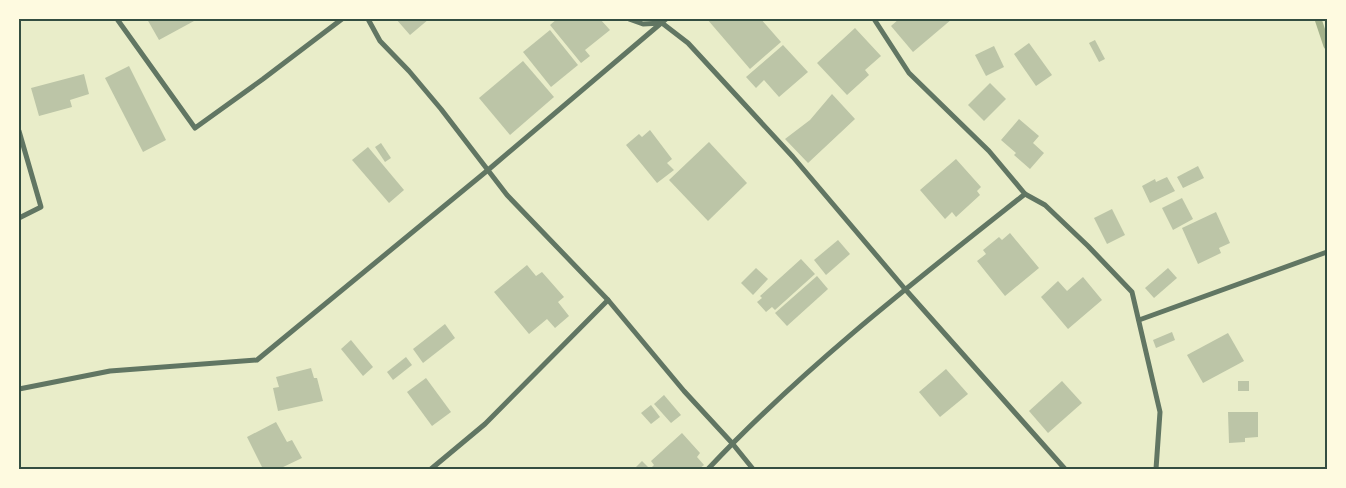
<svg xmlns="http://www.w3.org/2000/svg" width="1346" height="488" font-family="'Space Grotesk',sans-serif">
<style>
.lines{fill:none;stroke-linecap:round;stroke-linejoin:round}
.stream{stroke:#a3b18a;stroke-width:7}
.building{fill:#bcc5a7}
.minor{stroke:#617663;stroke-width:5}
.neatline{fill:none;stroke:#344e41;stroke-width:2}
</style>
<rect width="100%" height="100%" fill="#e9edc9"/>
<g class="lines">
<polyline class="stream" points="1318,19 1327,46"/>
</g>
<g class="building">
<polygon points="147,19 193,19 194,21 159,40"/>
<polygon points="396,19 429,19 410,35"/>
<polygon points="557,19 600,19 610,30 585,50 590,56 581,63 550,25"/>
<polygon points="707,19 761,19 781,42 750,69"/>
<polygon points="899,19 952,19 913,52 891,26"/>
<polygon points="855,28 881,56 865,70 869,75 847,95 817,63"/>
<polygon points="550,30 578,65 551,87 523,52"/>
<polygon points="1095,40 1105,59 1099,62 1089,43"/>
<polygon points="1029,43 1052,75 1036,86 1014,54"/>
<polygon points="783,45 808,72 779,97 764,80 756,88 746,77"/>
<polygon points="994,46 1004,67 986,76 975,55"/>
<polygon points="523,61 554,97 510,135 479,98"/>
<polygon points="129,66 166,140 143,152 105,78"/>
<polygon points="84,74 89,94 70,100 72,107 39,116 31,88"/>
<polygon points="990,83 1006,99 984,121 968,105"/>
<polygon points="832,94 855,119 808,163 785,139 810,120"/>
<polygon points="1019,119 1039,136 1033,143 1044,153 1030,169 1014,155 1016,153 1001,140"/>
<polygon points="650,130 672,159 667,163 674,170 657,183 626,145 639,134 642,137"/>
<polygon points="709,142 747,183 708,221 669,180"/>
<polygon points="381,143 391,158 385,162 375,147"/>
<polygon points="368,147 404,190 389,203 352,160"/>
<polygon points="956,159 981,187 977,191 980,195 956,217 952,212 945,219 920,190"/>
<polygon points="1198,166 1204,178 1183,188 1177,177"/>
<polygon points="1167,177 1175,191 1150,203 1142,186 1155,179 1156,182"/>
<polygon points="1182,198 1193,219 1173,230 1162,208"/>
<polygon points="1112,209 1125,235 1107,244 1094,218"/>
<polygon points="1216,212 1230,243 1219,248 1221,253 1198,264 1182,228"/>
<polygon points="1010,233 1039,268 1005,296 977,261 986,254 983,250 999,237 1002,240"/>
<polygon points="838,240 850,254 826,275 814,260"/>
<polygon points="801,259 815,274 775,310 772,307 766,312 757,302 762,298 760,296"/>
<polygon points="527,265 536,276 542,272 564,297 558,302 569,316 555,328 547,319 529,334 494,292"/>
<polygon points="756,268 768,279 753,295 741,283"/>
<polygon points="1168,268 1177,278 1154,298 1145,288"/>
<polygon points="817,276 828,289 787,326 775,313"/>
<polygon points="1083,277 1102,300 1068,329 1041,297 1058,281 1067,291"/>
<polygon points="445,324 455,338 423,363 413,349"/>
<polygon points="1172,332 1175,340 1156,348 1153,340"/>
<polygon points="1228,333 1244,361 1203,383 1187,355"/>
<polygon points="351,340 373,367 363,376 341,349"/>
<polygon points="406,357 412,365 393,380 387,372"/>
<polygon points="311,368 314,378 317,378 323,401 278,411 273,388 279,387 276,377"/>
<polygon points="946,369 968,394 940,417 919,392"/>
<polygon points="426,378 451,412 432,426 407,392"/>
<polygon points="1062,381 1082,403 1048,433 1029,411"/>
<rect x="1238" y="381" width="11" height="10"/>
<polygon points="664,395 681,415 671,423 654,404"/>
<polygon points="651,405 660,417 651,424 641,413"/>
<polygon points="1228,412 1258,412 1258,437 1245,438 1245,442 1229,443"/>
<polygon points="276,422 287,442 292,440 302,458 279,469 263,469 247,437"/>
<polygon points="682,433 700,453 697,457 704,465 699,469 650,469 654,465 651,461"/>
<polygon points="642,461 648,467 645,469 636,469 635,468"/>
</g>
<g class="lines">
<g class="minor">
<polyline points="117,19 195,128 263,79 342,19"/>
<polyline points="368,19 380,41 409,71 441,109 507,195 608,300 684,391 732,443 753,469"/>
<polyline points="629,19 643,24 662,23 688,43 793,157 905,289 1065,469"/>
<polyline points="874,19 909,73 989,151 1025,194 1045,205 1088,246 1132,292 1160,412 1156,469"/>
<polyline points="19,131 41,207 19,218"/>
<polyline points="1139,320 1327,252"/>
<polyline points="19,389 110,371 257,360 488,170 666,19"/>
<polyline points="431,469 485,424 608,300"/>
<path d="M708,469C804,367 915,281 1025,194"/>
</g>
</g>
<rect width="1346" height="488" fill="none" stroke="#fefae0" stroke-width="40"/>
<rect x="20" y="20" width="1306" height="448" class="neatline"/>
</svg>
